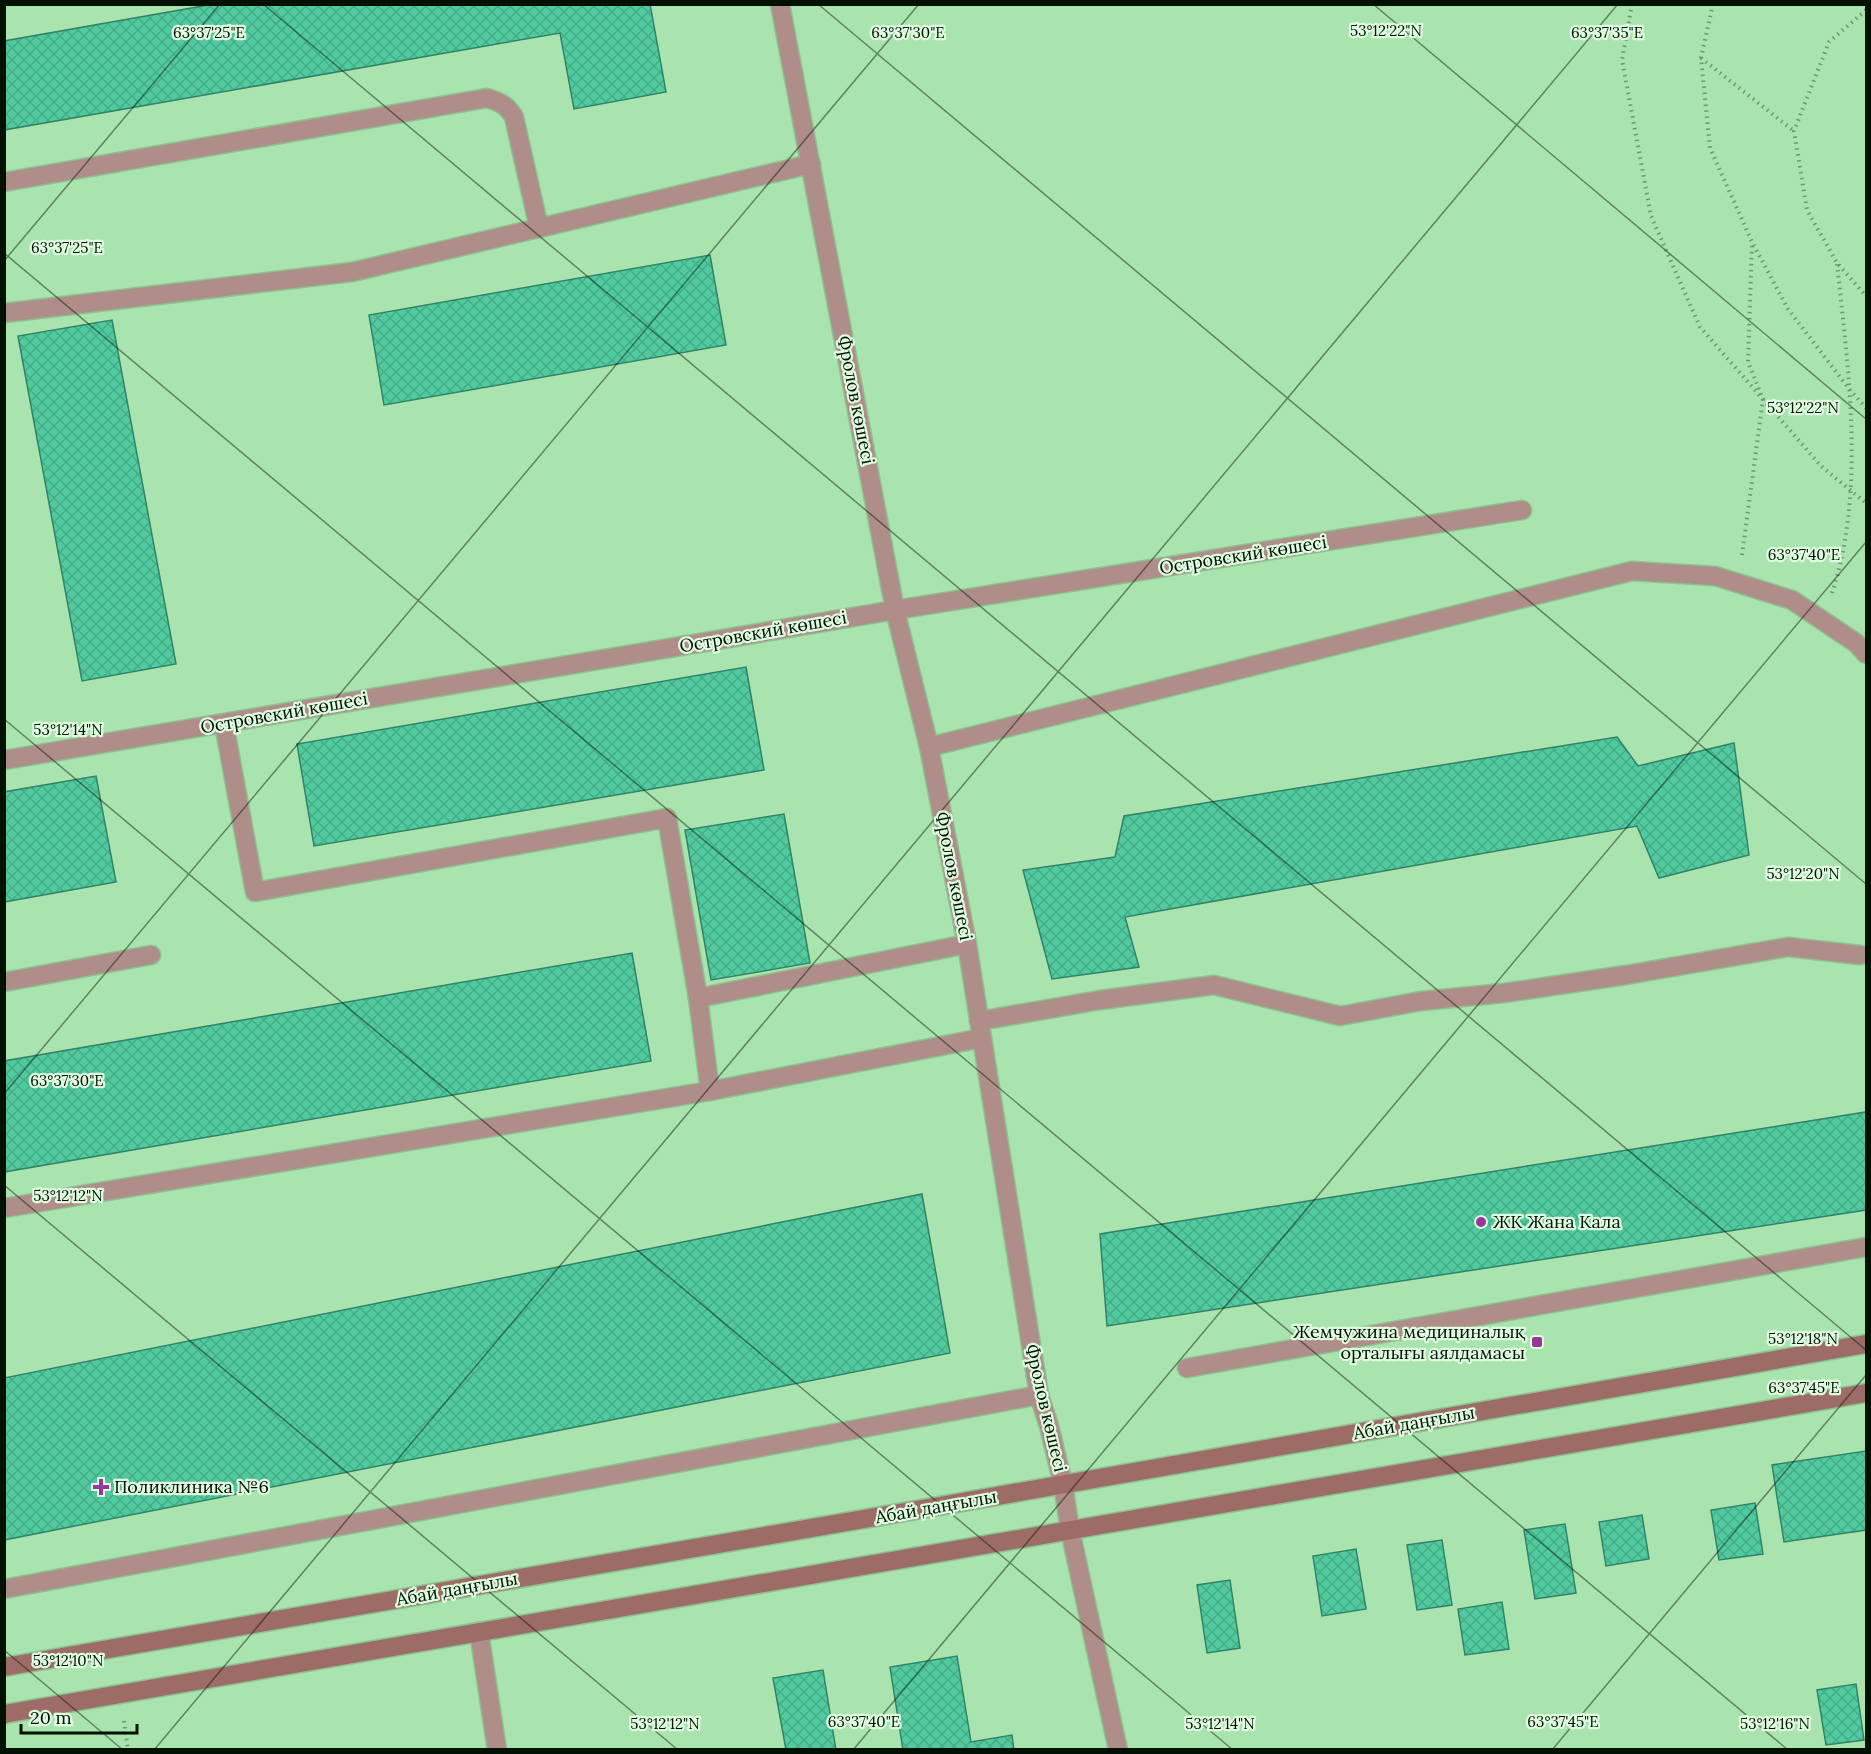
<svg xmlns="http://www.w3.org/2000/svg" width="1871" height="1754" font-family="Lora,serif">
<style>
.building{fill:url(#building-cross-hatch);stroke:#308467;stroke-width:1.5}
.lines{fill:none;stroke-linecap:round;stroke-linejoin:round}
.lane-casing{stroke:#8ec192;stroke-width:21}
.street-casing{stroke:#8ec192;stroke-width:21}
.secondary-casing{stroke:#8ec192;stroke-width:21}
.path{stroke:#6d9871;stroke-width:4;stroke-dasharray:1.5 4.5;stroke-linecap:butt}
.lane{stroke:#af8d89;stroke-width:18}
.street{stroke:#af8d89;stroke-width:18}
.secondary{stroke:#9d6c66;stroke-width:18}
.ticks{fill:none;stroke:#001102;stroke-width:1.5;stroke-opacity:0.45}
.poi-dot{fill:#99369c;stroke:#dffce0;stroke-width:2}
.labels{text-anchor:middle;stroke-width:4.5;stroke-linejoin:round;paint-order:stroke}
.street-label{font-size:18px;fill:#001102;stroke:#dffce0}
.poi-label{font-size:18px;fill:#001102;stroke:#dffce0;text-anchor:start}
.ticks-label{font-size:15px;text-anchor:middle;fill:#001102;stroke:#dffce0;stroke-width:4.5;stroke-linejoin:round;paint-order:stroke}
</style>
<defs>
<pattern id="building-cross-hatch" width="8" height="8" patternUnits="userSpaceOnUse" patternTransform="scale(1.5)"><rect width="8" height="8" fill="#51caa0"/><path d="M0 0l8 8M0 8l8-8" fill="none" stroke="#45ac88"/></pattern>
</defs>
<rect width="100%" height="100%" fill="#a9e3ae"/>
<g class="building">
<polygon points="214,4 650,4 666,92 574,109 560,33 4,130 4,41"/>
<polygon points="710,255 726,345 384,405 369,315"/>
<polygon points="112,320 176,664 82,681 18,336"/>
<polygon points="746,667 764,770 314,846 297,744"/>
<polygon points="1617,737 1638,766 1734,743 1749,855 1659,878 1637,826 1125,917 1139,967 1052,979 1023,870 1115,857 1124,816"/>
<polygon points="96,776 116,882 4,902 4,792"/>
<polygon points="784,814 810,963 711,980 685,830"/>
<polygon points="632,953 651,1061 4,1172 4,1061"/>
<polygon points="1866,1112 1866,1210 1107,1326 1100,1234"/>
<polygon points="922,1194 950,1353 4,1540 4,1378"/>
<polygon points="1866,1451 1866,1530 1784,1542 1772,1465"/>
<polygon points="1755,1503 1763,1554 1719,1560 1711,1510"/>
<polygon points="1642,1515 1649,1559 1606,1566 1599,1522"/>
<polygon points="1565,1524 1576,1593 1535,1599 1524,1530"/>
<polygon points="1442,1540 1452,1605 1417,1610 1407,1545"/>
<polygon points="1356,1549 1366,1609 1322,1616 1313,1556"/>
<polygon points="1230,1580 1240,1648 1207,1653 1197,1585"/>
<polygon points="1502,1602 1509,1649 1465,1655 1458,1609"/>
<polygon points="957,1656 971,1742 1012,1735 1014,1750 903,1750 890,1667"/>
<polygon points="823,1670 836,1750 786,1750 773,1678"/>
<polygon points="1856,1684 1864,1740 1826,1745 1817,1690"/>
</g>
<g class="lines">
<g class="lane-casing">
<g id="lane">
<path d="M4,182L487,98C500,102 507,105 514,117L539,228"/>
<polyline points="4,313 352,272 811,164"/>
<polyline points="895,610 1522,510"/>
<polyline points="929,747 1632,571 1715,576 1792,600 1856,643 1866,654"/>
<polyline points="698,998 967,944"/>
<polyline points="710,1091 982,1038"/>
<polyline points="4,1208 710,1091 698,998 667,818 255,892 224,724"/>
<polyline points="1187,1368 1866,1247"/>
<polyline points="4,1589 1039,1395"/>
<polyline points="479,1632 497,1750"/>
</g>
</g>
<g class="street-casing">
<g id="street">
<polyline points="780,4 895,610 929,747 967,944 1039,1395 1049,1426 1063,1484 1070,1530 1118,1750"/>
<polyline points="4,760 895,610"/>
<polyline points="4,982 151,955"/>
<polyline points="979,1021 1100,1000 1214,985 1340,1016 1421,1001 1504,993 1626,975 1788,947 1860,955"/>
</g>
</g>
<g class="secondary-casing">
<g id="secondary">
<polyline points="4,1667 945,1505 1866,1344"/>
<polyline points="4,1714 1866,1393"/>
</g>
</g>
<g class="path">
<polyline points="1632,4 1622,60 1651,216 1700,327 1821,466 1866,503"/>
<polyline points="1713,4 1701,58 1710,148 1752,242 1788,309 1850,390 1866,408"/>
<polyline points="1866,10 1829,42 1794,131 1807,210 1837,263 1866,296"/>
<polyline points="1701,58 1794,131"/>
<polyline points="1742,555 1763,399 1748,362 1752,242"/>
<path d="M1832,593C1866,490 1848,368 1837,263"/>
<polyline points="124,1721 128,1750"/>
</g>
<use href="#lane" class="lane"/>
<use href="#street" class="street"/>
<use href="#secondary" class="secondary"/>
</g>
<path class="ticks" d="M263,4L1866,1350M818,4L1866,884M1373,4L1866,419M4,253L1788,1750M4,261L220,4M4,719L1233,1750M4,1094L919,4M4,1185L678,1750M4,1650L123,1750M154,1750L1618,4M853,1750L1866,542M1552,1750L1866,1375"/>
<g class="poi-dot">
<circle cx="1481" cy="1222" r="6"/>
<rect x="1531" y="1336" width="12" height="12" rx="3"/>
<path d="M98 1478h6v6h6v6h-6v6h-6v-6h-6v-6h6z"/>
</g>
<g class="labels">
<g class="street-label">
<text transform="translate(856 400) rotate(79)" y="6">Фролов көшесі</text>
<text transform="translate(1243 555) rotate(-9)" y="6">Островский көшесі</text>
<text transform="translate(763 632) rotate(-10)" y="6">Островский көшесі</text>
<text transform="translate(284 713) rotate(-10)" y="6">Островский көшесі</text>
<text transform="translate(954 876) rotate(79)" y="6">Фролов көшесі</text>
<text transform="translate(1046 1408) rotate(77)" y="6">Фролов көшесі</text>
<text transform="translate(1414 1423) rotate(-10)" y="6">Абай даңғылы</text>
<text transform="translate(936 1507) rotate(-10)" y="6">Абай даңғылы</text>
<text transform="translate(457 1589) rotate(-10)" y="6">Абай даңғылы</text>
</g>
<g class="poi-label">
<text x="1493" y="1228">ЖК Жана Кала</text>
<text x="1525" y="1338" text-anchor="end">Жемчужина медициналық<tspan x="1525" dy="21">орталығы аялдамасы</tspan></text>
<text x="114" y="1493">Поликлиника №6</text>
</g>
</g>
<g class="ticks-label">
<text x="1386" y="36">53°12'22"N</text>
<text x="209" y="38">63°37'25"E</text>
<text x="908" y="38">63°37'30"E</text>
<text x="1607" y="38">63°37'35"E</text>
<text x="67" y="253">63°37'25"E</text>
<text x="1803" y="413">53°12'22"N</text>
<text x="1804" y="560">63°37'40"E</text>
<text x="68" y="735">53°12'14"N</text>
<text x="1803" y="879">53°12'20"N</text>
<text x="67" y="1086">63°37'30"E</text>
<text x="68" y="1201">53°12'12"N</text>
<text x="1803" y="1344">53°12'18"N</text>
<text x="1804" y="1393">63°37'45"E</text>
<text x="68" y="1666">53°12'10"N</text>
<text x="864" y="1727">63°37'40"E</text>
<text x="1563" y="1727">63°37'45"E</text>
<text x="665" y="1729">53°12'12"N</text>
<text x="1220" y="1729">53°12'14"N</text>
<text x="1775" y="1729">53°12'16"N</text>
</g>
<rect width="1871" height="1754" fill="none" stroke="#001102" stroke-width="12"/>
<path d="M21 1724v9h116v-9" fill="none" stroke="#001102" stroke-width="3"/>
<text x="30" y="1724" font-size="18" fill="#001102" stroke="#dffce0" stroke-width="4.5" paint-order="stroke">20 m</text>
</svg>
